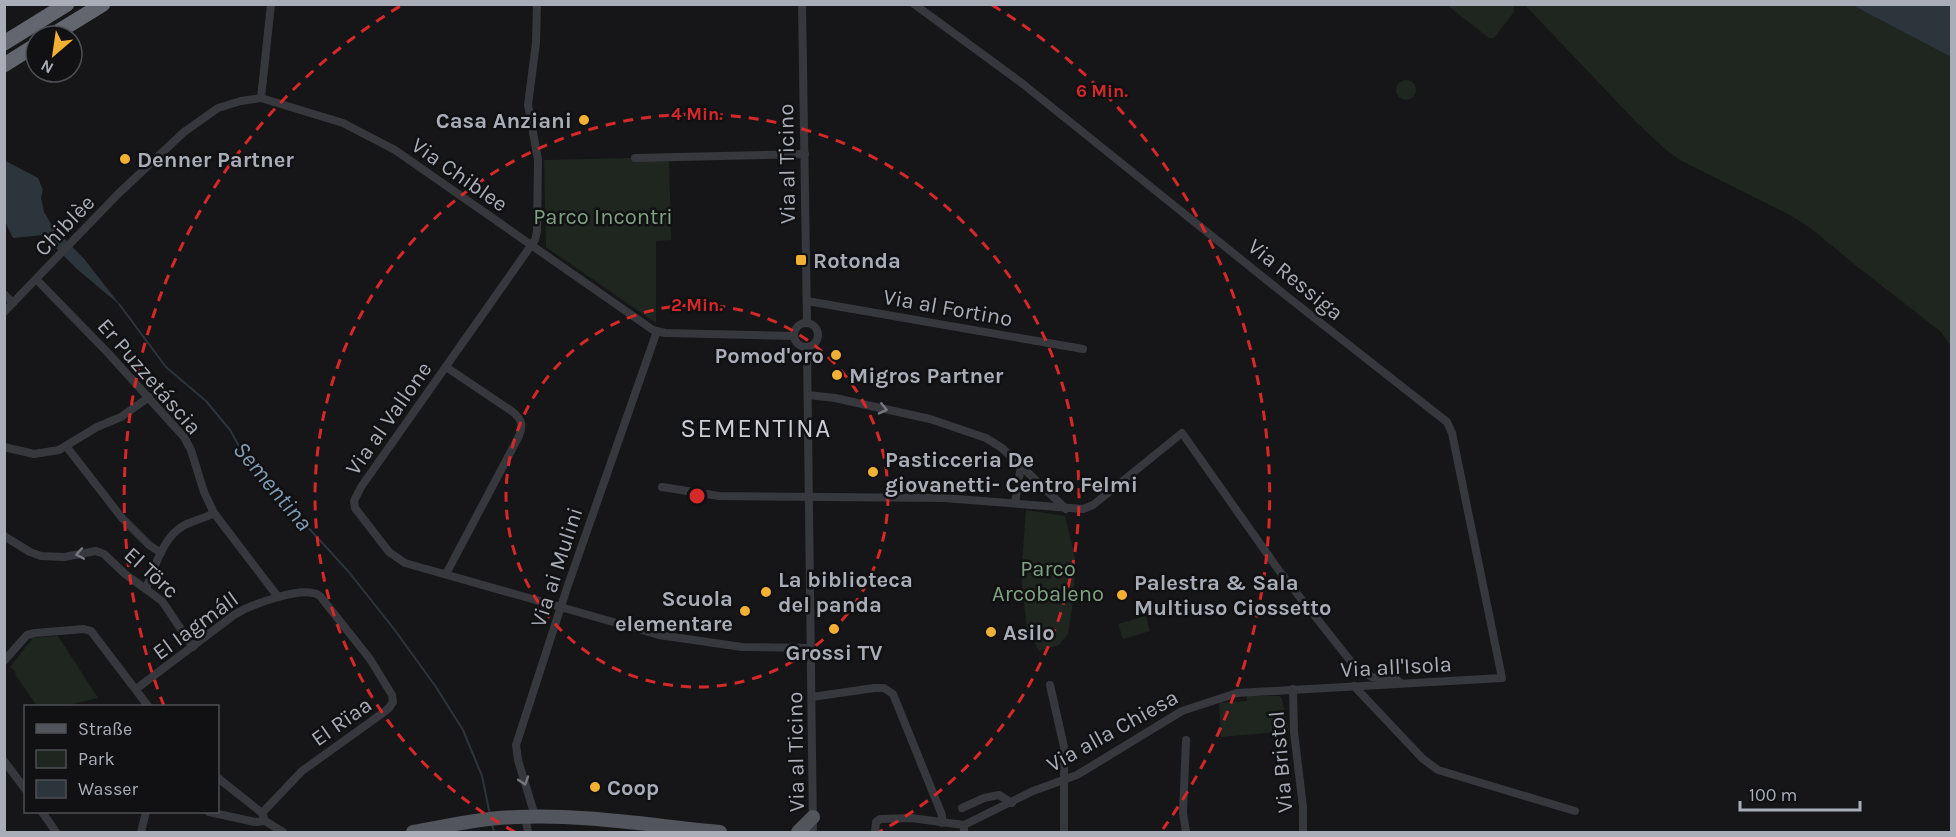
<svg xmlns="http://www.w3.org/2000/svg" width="1956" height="837" font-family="Karla,sans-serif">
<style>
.green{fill:#1e261f}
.water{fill:#2c353c}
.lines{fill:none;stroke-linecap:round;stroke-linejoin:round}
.stream{stroke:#2c353c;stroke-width:2}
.street{stroke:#37383d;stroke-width:8}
.primary{stroke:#53555c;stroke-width:14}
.highway{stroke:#63666e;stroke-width:15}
.oneway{stroke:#757881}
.ring{fill:none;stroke:#d62828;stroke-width:3;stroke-dasharray:10 8}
.poi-dot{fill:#f2b134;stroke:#111113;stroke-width:2}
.labels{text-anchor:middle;stroke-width:5;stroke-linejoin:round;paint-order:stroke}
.poi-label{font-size:22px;font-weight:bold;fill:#a8adb8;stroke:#111113;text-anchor:start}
.street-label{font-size:22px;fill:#a8adb8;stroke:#111113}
.park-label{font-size:22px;fill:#7fa381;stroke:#111113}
.water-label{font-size:24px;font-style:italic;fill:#7f9bb3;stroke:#111113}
.quarter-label{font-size:26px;letter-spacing:1.5px;fill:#c9ccd4;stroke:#111113}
.centre{fill:#d62828;stroke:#111113;stroke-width:3}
.ring-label{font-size:18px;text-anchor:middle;font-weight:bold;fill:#d62828;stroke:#111113;stroke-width:5;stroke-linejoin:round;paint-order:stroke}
</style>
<rect width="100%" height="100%" fill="#161618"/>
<g class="green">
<polygon points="1447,5 1514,5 1514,12 1494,38 1489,38"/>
<polygon points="1525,5 1852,5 1951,57 1951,346 1940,331 1859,268 1808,226 1788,214 1680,160 1665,149 1636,122"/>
<circle cx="1406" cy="90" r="10"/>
<polygon points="669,157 671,240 656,241 656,323 546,247 544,160"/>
<polygon points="1026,510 1065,516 1075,558 1074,596 1068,634 1059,645 1039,651 1027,628 1021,576"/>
<polygon points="1146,616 1150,631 1123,639 1118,624"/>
<polygon points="58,636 98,698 64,706 37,706 15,674 16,672 10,667 33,638"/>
<polygon points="1247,696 1279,696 1282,699 1289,731 1221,737 1219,703 1247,701"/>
</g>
<g class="water">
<polygon points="1852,5 1951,5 1951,57"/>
<polygon points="4,160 38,178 43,190 41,198 44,212 51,224 85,260 121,306 77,269 43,235 13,238 5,222"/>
</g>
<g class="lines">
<g class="stream">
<polyline points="119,304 166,367 206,401 230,430 248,462 348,571 394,629 436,687 463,730 482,776 490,815"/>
<polyline points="492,824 494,832"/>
</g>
<g class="street">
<polyline points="537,4 536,43 528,105 538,160 537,231 535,240 361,487 354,501 355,508 389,552 405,563 659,635 742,647 811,648"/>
<polyline points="802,4 807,323"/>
<polyline points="914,4 1023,84 1284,294 1447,422 1452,433 1502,678 1237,693 1182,711 1077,775 1033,791 964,825 964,832"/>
<polyline points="261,98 271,4"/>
<polyline points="635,158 805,154"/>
<polyline points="37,280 108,353 184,437 191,450 204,492 214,513 278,597"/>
<polyline points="4,294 13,303"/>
<polyline points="807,301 1083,349"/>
<polyline points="4,312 118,194 184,132 218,108 241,101 261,98 343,123 395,150 653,330 665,333 794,336"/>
<circle cx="806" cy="335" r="12"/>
<polyline points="807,348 813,832"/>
<polyline points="808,395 835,398 930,419 986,438 1002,448 1066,509"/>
<polyline points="66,446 122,518 149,545 161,553"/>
<polyline points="4,447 34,454 59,450 97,427 121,417 149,397"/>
<polyline points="662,487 719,496 944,498 1083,509 1093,505 1182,433 1280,572 1356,668 1372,677 1396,679 1401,683"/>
<polyline points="1015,503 1021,466"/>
<polyline points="4,536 30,552 41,556 64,557 96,551 104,554 125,574 162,601 193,647"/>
<path d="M446,574L518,438C523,427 523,420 513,412L446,367"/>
<path d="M146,588C155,568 162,538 183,526C192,521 203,519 214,513"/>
<polyline points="4,661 27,635 35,633 84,629 91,631 148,706"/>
<polyline points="1050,685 1064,747 1064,832"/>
<polyline points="1354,686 1423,759 1438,770 1575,811"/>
<path d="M136,689L234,615C250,605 305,584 320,596L370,659L392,695L393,702L389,708L380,715L302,771L262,813"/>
<polyline points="1293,689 1294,732 1303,807 1303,832"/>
<polyline points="812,697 874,688 884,688 893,694 942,815 942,823"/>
<polyline points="4,761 26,790"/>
<polyline points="218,778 262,813 265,821 283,832"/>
<polyline points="962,808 984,798 999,795 1012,803"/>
<polyline points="42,812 56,832"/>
<polyline points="209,812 255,822 265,821"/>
<polyline points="535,816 518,760 516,745 567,588 657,331"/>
<polyline points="525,817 528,832"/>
<polyline points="141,832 146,812"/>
<polyline points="875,832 876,822 880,819 911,818 964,825"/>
<polyline points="1186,832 1183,813 1186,740"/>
</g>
<g class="primary">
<path d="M413,832C447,826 482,818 517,817C585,814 653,826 720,832"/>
<polyline points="798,832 813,817"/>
</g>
<g class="highway">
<polyline points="51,36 103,4"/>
<polyline points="4,43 67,4"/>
<polyline points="4,65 36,45"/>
</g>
</g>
<defs><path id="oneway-chevron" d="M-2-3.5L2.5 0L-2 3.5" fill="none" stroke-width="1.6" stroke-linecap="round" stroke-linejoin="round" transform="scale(1.5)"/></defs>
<g class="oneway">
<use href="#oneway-chevron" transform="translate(883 409) rotate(13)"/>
<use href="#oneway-chevron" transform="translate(80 554) rotate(170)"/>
<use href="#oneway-chevron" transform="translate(524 781) rotate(72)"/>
</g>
<g class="ring">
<circle cx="697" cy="496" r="191"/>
<path d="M515 832A382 382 0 1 1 879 832"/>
<path d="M164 706A573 573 0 0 1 402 5M992 5A573 573 0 0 1 1163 829"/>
</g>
<g class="poi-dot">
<circle cx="584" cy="120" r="6"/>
<circle cx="125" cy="159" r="6"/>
<rect x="795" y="254" width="12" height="12" rx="3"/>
<circle cx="836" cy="355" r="6"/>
<circle cx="837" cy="375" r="6"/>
<circle cx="873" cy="472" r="6"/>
<circle cx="766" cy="592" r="6"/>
<circle cx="1122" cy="595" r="6"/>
<circle cx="745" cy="611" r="6"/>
<circle cx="834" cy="629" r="6"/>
<circle cx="991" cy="632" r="6"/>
<circle cx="595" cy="787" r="6"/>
</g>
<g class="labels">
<g class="poi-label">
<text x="572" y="128" text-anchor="end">Casa Anziani</text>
<text x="137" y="167">Denner Partner</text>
<text x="813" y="268">Rotonda</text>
<text x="824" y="363" text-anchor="end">Pomod'oro</text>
<text x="849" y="383">Migros Partner</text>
<text x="885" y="467">Pasticceria De<tspan x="885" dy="25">giovanetti- Centro Felmi</tspan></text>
<text x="778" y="587">La biblioteca<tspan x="778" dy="25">del panda</tspan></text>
<text x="1134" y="590">Palestra &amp; Sala<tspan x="1134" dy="25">Multiuso Ciossetto</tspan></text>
<text x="733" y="606" text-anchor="end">Scuola<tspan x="733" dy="25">elementare</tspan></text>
<text x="1003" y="640">Asilo</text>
<text x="834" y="660" text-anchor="middle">Grossi TV</text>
<text x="607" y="795">Coop</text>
</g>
<g class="street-label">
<text transform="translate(786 164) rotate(-91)" y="8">Via al Ticino</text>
<text transform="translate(460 174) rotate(35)" y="8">Via Chiblee</text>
<text transform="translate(64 225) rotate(-46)" y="8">Chiblèe</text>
<text transform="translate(1296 279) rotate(39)" y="8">Via Ressiga</text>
<text transform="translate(948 307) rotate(10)" y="8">Via al Fortino</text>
<text transform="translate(150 376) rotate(49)" y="8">Er Puzzetáscia</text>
<text transform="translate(388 418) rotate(-55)" y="8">Via al Vallone</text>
<text transform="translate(556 567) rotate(-72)" y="8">Via ai Mulini</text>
<text transform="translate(152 572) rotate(42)" y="8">El Törc</text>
<text transform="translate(195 625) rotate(-36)" y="8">El Iagmáll</text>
<text transform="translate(1396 666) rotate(-3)" y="8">Via all'Isola</text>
<text transform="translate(341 721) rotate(-35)" y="8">El Rïaa</text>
<text transform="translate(1112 730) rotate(-29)" y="8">Via alla Chiesa</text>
<text transform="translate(795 752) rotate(-91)" y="8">Via al Ticino</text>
<text transform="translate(1280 762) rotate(-95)" y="8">Via Bristol</text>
</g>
<g class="park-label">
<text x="603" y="224">Parco Incontri</text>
<text x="1048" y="576">Parco<tspan x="1048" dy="25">Arcobaleno</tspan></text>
</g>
<g class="water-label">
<text transform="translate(273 486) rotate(50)" y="8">Sementina</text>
</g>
<g class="quarter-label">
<text x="756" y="437">SEMENTINA</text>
</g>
</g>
<circle cx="697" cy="496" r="9" class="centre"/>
<g class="ring-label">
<text x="1102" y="97">6 Min.</text>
<text x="697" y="120">4 Min.</text>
<text x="697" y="311">2 Min.</text>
</g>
<rect width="1956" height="837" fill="none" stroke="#a8adb8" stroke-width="12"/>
<rect x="24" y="705" width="195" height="108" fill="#111113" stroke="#4d4f55" stroke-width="1.5"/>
<rect x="36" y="724" width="30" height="9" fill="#53555c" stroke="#4d4f55" stroke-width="1.5"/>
<text x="78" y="735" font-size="18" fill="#a8adb8">Straße</text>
<rect x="36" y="750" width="30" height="18" fill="#1e261f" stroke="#4d4f55" stroke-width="1.5"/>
<text x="78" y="765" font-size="18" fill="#a8adb8">Park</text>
<rect x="36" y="780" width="30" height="18" fill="#2c353c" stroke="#4d4f55" stroke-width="1.5"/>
<text x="78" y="795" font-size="18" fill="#a8adb8">Wasser</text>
<g transform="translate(54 54) rotate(209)"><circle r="28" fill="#111113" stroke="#4d4f55" stroke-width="1.5"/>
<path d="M0-4.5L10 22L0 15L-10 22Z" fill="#f2b134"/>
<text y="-9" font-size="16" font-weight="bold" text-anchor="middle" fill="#a8adb8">N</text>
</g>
<path d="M1740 801v9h120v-9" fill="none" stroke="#a8adb8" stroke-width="3"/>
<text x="1749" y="801" font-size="18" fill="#a8adb8" stroke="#111113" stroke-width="4.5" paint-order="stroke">100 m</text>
</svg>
